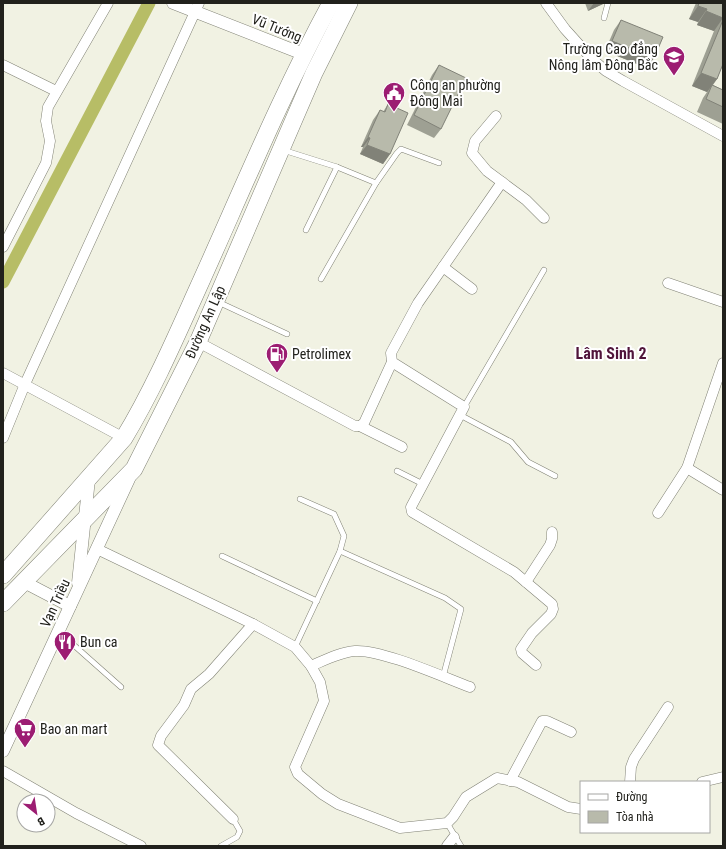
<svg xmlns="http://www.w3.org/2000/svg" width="726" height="849" font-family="'Roboto Condensed',sans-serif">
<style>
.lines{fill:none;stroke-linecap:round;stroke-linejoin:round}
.canal{stroke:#b7bd66;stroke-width:13}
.service-casing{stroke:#818275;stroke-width:6}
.minor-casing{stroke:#818275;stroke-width:11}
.tertiary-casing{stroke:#818275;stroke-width:13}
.trunk-casing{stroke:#818275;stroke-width:18}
.service{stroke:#fff;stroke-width:5}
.minor{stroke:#fff;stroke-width:10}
.tertiary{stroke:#fff;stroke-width:12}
.trunk{stroke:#fff;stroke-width:17}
.wall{fill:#9ea093}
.shaded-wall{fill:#818278}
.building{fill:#b8baab;stroke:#818278}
.labels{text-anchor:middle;stroke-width:4;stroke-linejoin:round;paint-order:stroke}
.street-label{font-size:14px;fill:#21211c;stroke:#fff}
.poi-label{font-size:14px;fill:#21211c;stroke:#fff;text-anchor:start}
.quarter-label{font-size:16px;font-weight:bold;fill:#50143a;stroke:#fff}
</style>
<rect width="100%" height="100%" fill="#f1f2e3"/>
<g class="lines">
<polyline class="canal" points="3,282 149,3"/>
<g class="service-casing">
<g id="service">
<polyline points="604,18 608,3"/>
<polyline points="283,150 337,167 376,183 397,153 401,149 439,163"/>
<polyline points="306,230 337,167"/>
<polyline points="321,279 376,183"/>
<polyline points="218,302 287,334"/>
<polyline points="464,407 544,270"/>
<polyline points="460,415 511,442 528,462 555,476"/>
<polyline points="397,471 423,484"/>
<polyline points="340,551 445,598 461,609 443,677"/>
<polyline points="222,556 317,601"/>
<polyline points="59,632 121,687"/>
<polyline points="295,647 340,551 344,536 334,514 300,499"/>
<polyline points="447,823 461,846"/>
<polyline points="221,846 237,837 240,831 233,819"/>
</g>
</g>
<g class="minor-casing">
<g id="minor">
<polyline points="546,3 565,29 592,59 606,71 623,81 723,136"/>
<polyline points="3,65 56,91"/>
<polyline points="496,116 475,141 472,153 487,171 526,200 544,218"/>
<polyline points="502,182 418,303 391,353 392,362 464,407 411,507 412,512 514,572 552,604 553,609 551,614 532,633 521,649 522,653 536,665"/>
<polyline points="3,247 46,163 50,141 46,121 48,107 108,3"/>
<polyline points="443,267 472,289"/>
<polyline points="668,283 723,302"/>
<polyline points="198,342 355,426 360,426 364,423 392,362"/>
<polyline points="3,373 124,438"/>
<polyline points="360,426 402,447"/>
<polyline points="3,438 25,384 199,3"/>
<polyline points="687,468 723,490"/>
<polyline points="658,513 687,468 723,363"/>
<polyline points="97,549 253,624 295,647 311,666 320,682 324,701 295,767 298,774 322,794 338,804 400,828 447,823 453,817 466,797 497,778 518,782 568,807 581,809"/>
<polyline points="526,582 550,545 552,539 552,532"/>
<path d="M311,666C325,660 340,652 355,651C381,649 443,677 470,687"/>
<polyline points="3,771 76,813 141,846"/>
<polyline points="510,781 542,721 547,721 571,732"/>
<polyline points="630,782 631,767 634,759 668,707"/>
<polyline points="702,782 723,777"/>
<polyline points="233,819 158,745 161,736 184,705 191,689 209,674 253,624"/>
<polyline points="447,846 454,837"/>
</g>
</g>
<g class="tertiary-casing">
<g id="tertiary">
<polyline points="173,3 303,54"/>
<polyline points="24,582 70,606"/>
<polyline points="78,583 89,479"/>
<polyline points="3,751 129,479"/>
</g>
</g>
<g class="trunk-casing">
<g id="trunk">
<path d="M3,575L124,438C153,390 175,339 198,288C241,193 281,95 331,3"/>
<polyline points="3,603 134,469 198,342 314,73 349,3"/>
</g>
</g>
<use href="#service" class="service"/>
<use href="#minor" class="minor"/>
<use href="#tertiary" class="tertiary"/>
<use href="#trunk" class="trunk"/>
</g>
<g class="wall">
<polygon points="585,3 604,3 603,4 588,11"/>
<polygon points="696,3 723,3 723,64 717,79 713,85 723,90 723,124 697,112 703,98 707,92 692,86 714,31 697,25 698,22 689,19"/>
<polygon points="621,20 647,68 605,51 614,30"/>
<polygon points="439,65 441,129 434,138 407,125 432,75"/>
<polygon points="388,104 390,154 383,164 360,154 363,147 361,147 373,120 380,110 383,112"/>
</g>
<g class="shaded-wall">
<polygon points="594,3 604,3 603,4 588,11"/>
<polygon points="698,6 707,9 698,22 689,19"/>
<polygon points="706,11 723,18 714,31 697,25"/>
<polygon points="612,41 654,58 647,68 605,51"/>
<polygon points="701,73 717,79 707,92 692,86"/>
<polygon points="368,137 370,138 363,147 361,147"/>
<polygon points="367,145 390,154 383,164 360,154"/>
</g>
<g class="building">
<polygon points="699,3 723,3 723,18 706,11 707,9 698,6"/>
<polygon points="621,20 663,37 654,58 612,41"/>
<polygon points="723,20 723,64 717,79 701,73"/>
<polygon points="439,65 466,78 441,129 414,115"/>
<polygon points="712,85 723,90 723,107 706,99"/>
<polygon points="388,104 408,113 390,154 367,145 370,138 368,137 380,110 385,112"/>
</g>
<defs>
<g id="university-pin" transform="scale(1.15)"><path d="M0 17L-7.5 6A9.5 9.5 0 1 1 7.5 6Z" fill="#9c1d72" stroke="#fff"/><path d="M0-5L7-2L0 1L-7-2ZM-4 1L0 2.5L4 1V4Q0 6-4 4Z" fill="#fff"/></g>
<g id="civic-pin" transform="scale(1.15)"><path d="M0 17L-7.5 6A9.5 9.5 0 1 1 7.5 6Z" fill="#9c1d72" stroke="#fff"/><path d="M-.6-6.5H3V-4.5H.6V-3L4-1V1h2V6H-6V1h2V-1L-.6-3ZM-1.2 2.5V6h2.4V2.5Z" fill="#fff"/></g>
<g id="fuel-pin" transform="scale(1.15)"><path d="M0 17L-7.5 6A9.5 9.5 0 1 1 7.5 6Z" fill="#9c1d72" stroke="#fff"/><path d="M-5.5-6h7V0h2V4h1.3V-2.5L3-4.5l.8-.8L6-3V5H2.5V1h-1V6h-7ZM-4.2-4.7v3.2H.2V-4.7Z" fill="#fff"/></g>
<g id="restaurant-pin" transform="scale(1.15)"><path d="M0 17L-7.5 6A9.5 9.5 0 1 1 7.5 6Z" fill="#9c1d72" stroke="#fff"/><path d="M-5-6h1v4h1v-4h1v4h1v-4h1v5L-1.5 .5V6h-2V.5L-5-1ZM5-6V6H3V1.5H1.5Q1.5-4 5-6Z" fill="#fff"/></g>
<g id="supermarket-pin" transform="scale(1.15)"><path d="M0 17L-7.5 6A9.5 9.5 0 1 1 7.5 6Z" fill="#9c1d72" stroke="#fff"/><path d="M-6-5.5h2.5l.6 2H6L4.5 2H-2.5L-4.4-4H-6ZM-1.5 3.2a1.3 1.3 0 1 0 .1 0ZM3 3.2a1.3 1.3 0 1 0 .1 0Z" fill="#fff"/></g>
</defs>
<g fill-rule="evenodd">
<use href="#university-pin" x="674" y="57"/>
<use href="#civic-pin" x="394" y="93"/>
<use href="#fuel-pin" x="277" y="354"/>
<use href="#restaurant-pin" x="65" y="642"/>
<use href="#supermarket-pin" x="25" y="729"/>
</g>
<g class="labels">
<g class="street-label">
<text transform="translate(277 28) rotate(22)" y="5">Vũ Tướng</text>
<text transform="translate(205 322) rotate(-66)" y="5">Đường An Lập</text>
<text transform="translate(55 603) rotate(-65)" y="5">Vạn Triều</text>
</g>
<g class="poi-label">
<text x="658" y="54" text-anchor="end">Trường Cao đẳng<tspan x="658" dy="16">Nông lâm Đông Bắc</tspan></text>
<text x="410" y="90">Công an phường<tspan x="410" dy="16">Đông Mai</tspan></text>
<text x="292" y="359">Petrolimex</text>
<text x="80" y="647">Bun ca</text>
<text x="40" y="734">Bao an mart</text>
</g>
<g class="quarter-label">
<text x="611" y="359">Lâm Sinh 2</text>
</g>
</g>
<rect width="726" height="849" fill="none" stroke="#21211c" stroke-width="8"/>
<rect x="580" y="781" width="130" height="52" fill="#ffffff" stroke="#a6a6a4"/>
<rect x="588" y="794" width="20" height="6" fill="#ffffff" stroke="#a6a6a4"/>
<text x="616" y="801" font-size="12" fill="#21211c">Đường</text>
<rect x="588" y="811" width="20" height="12" fill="#b8baab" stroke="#a6a6a4"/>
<text x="616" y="821" font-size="12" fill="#21211c">Tòa nhà</text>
<g transform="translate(36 813) rotate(150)"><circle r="19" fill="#ffffff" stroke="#a6a6a4"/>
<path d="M0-3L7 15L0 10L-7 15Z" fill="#9c1d72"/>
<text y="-6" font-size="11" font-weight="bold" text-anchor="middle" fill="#21211c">B</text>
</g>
</svg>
